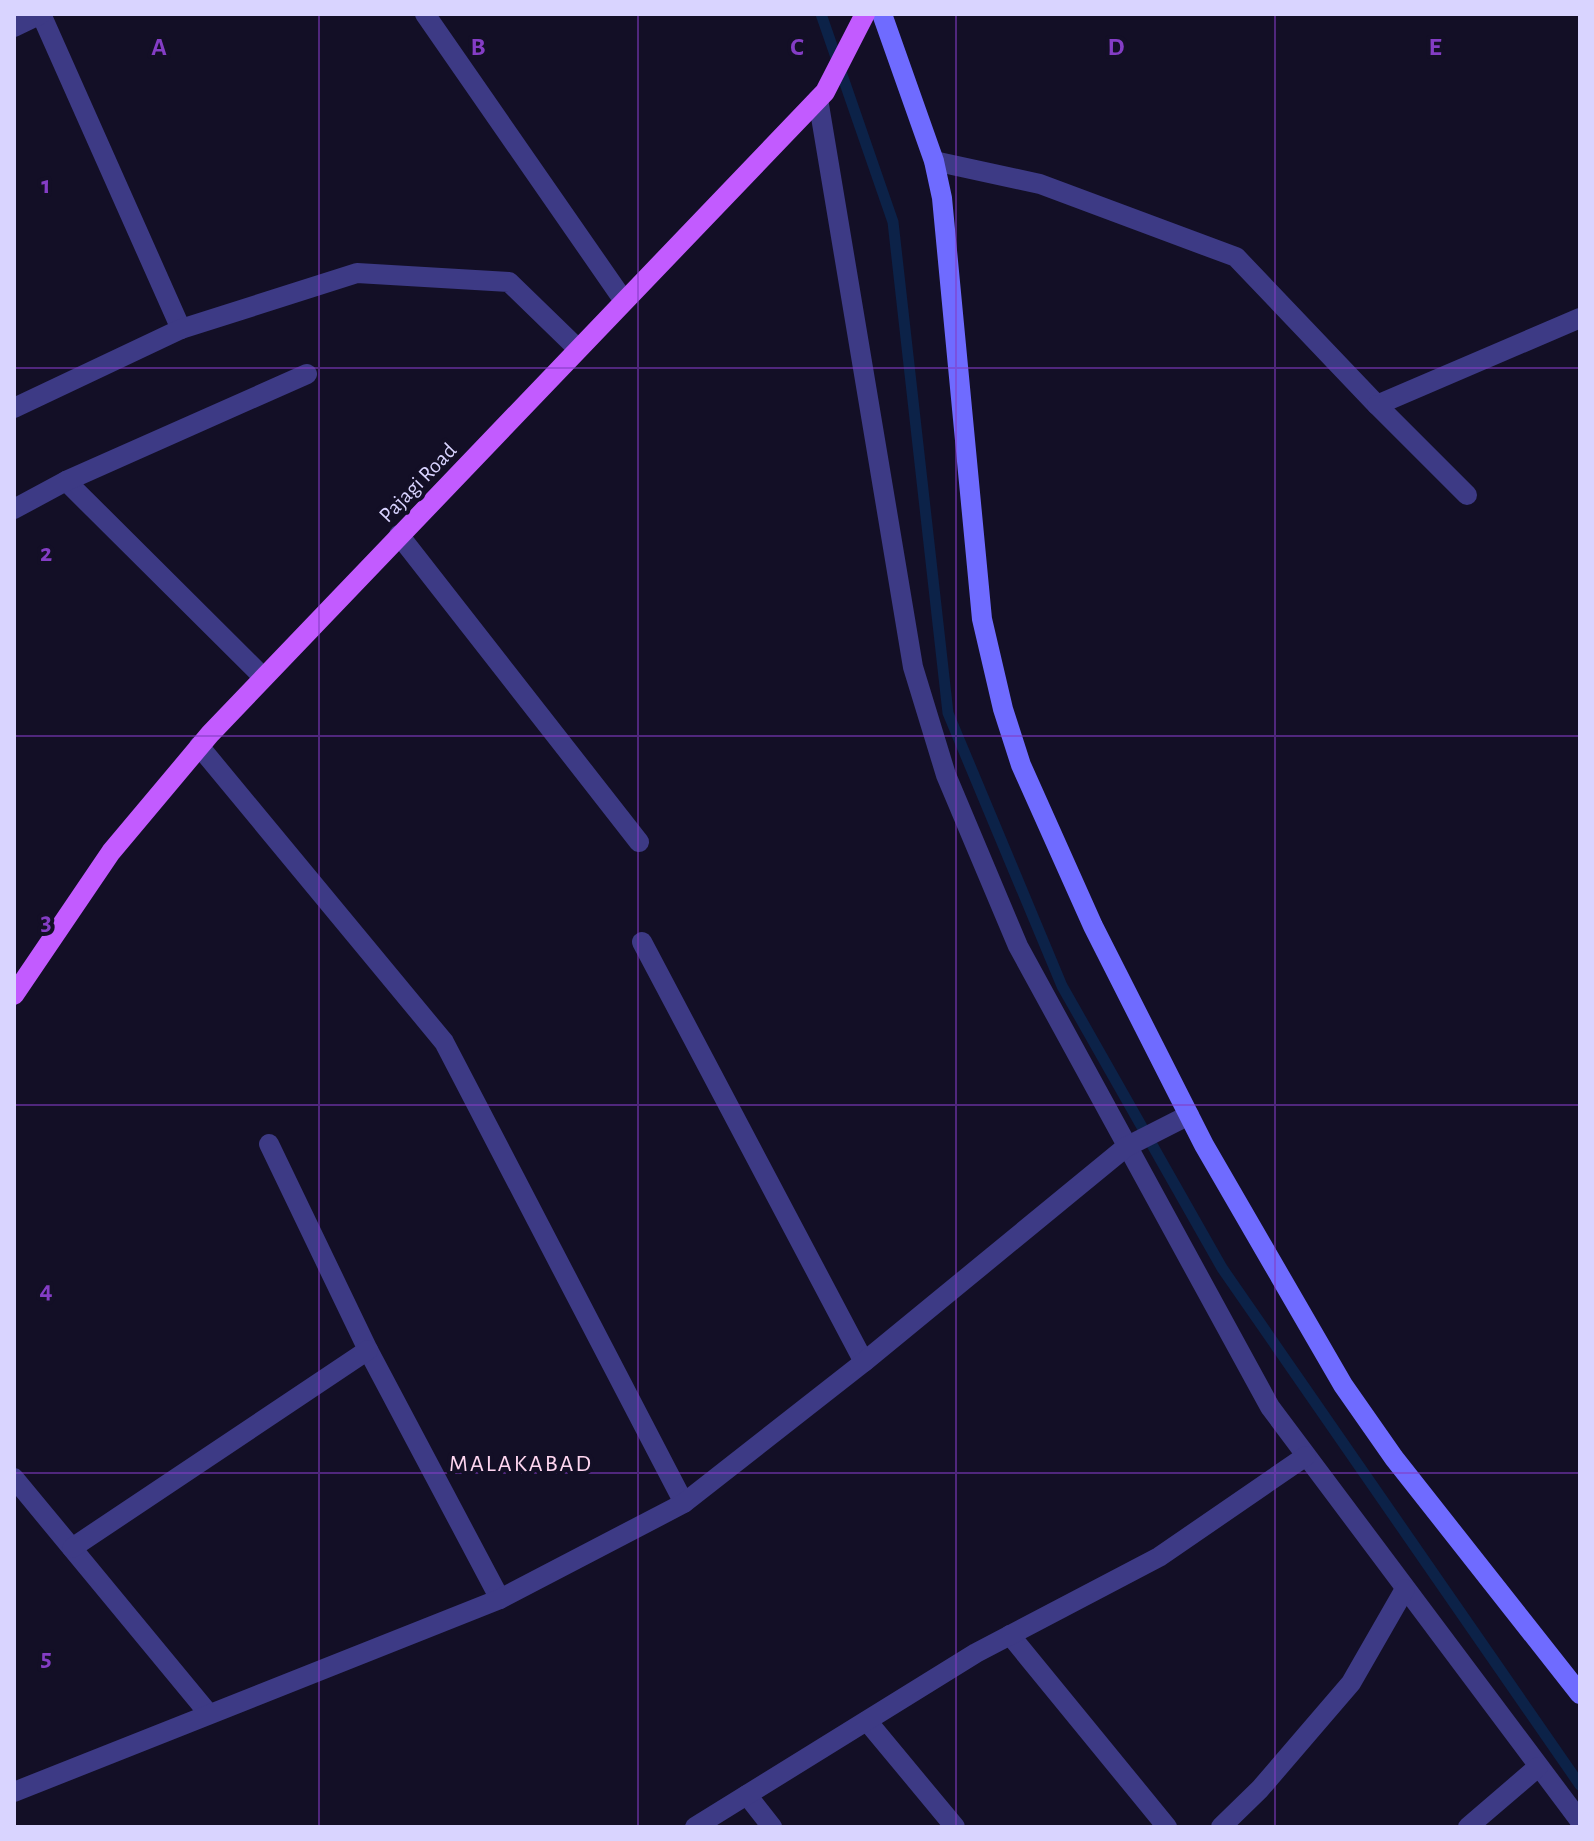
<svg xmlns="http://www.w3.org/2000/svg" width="1594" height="1841" font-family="'Alegreya Sans',sans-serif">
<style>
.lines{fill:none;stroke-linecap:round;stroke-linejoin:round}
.stream{stroke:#0c2248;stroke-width:11}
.street{stroke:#3d3a85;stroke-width:20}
.secondary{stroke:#6f6bff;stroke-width:20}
.primary{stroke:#c25bff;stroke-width:20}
.grid{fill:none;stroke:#843dc5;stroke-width:2;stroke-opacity:0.55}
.labels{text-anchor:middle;stroke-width:8;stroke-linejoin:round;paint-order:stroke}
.street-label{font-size:22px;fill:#d9d4ff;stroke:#130f26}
.neighbourhood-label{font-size:24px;letter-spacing:2px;fill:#ffd6f0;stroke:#130f26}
.grid-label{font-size:26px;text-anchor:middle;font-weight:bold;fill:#843dc5;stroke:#130f26;stroke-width:8;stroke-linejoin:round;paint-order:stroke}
</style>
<rect width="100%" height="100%" fill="#130f26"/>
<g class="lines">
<polyline class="stream" points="821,14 893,222 948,713 1062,986 1222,1268 1580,1785"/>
<g class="street">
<polyline points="41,14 181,329"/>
<polyline points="425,14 624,301"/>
<polyline points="14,27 41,14"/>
<polyline points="818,99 913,667 946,775 1018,946 1270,1407 1580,1821"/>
<polyline points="934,161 1040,184 1236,257 1377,405 1580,318"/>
<polyline points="1377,405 1467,495"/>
<polyline points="14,408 181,329 357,273 509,282 578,349"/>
<polyline points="66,481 263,677"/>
<polyline points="14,509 66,481 307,374"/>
<polyline points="399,535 639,842"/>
<polyline points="199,746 444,1042 684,1503"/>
<polyline points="642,942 864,1362"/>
<polyline points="269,1144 368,1350 500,1599"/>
<polyline points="14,1478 209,1714"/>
<polyline points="72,1548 368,1350"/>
<polyline points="1010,1635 1167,1827"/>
<polyline points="867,1721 955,1827"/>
<polyline points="14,1792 500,1599 684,1503 864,1362 1126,1147 1189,1115"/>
<polyline points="747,1795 772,1827"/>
<polyline points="695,1827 976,1653 1159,1557 1306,1456"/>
<polyline points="1221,1827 1260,1789 1351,1683 1405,1589"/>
<polyline points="1468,1827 1538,1767"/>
</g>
<polyline class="secondary" points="882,14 934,161 942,198 982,619 1003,709 1021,765 1093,926 1204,1145 1343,1385 1394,1458 1580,1694"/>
<polyline class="primary" points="14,995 111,852 210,734 825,92 865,14"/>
</g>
<path class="grid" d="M319,14V1827M638,14V1827M956,14V1827M1275,14V1827M14,368H1580M14,736H1580M14,1105H1580M14,1473H1580"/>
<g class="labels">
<g class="street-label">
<text transform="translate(417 482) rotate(-46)" y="8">Pajagi Road</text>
</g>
<g class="neighbourhood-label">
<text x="521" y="1471">MALAKABAD</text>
</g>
</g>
<g class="grid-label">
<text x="159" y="55">A</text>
<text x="478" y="55">B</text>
<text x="797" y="55">C</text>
<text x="1116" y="55">D</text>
<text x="1435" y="55">E</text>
<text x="46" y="193">1</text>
<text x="46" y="561">2</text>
<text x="46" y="930">3</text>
<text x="46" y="1298">4</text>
<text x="46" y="1666">5</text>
</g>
<rect width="1594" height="1841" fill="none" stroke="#d9d4ff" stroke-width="32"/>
</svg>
